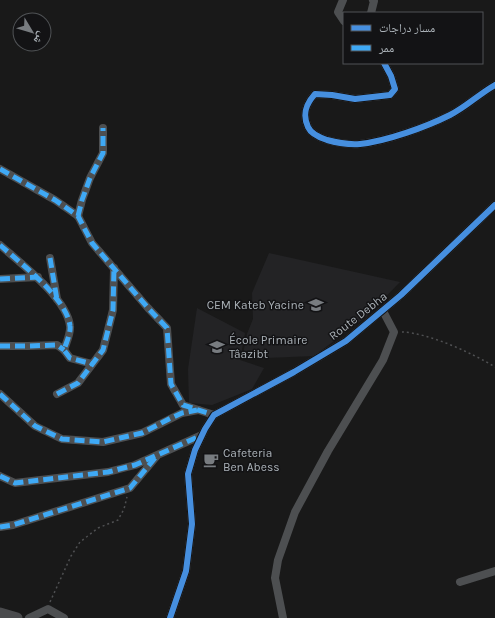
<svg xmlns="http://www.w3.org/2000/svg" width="495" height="618" font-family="Karla,'Noto Naskh Arabic',sans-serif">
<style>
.built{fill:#232325}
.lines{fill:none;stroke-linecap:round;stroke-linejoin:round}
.path{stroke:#4f5052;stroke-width:1.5;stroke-dasharray:2 3;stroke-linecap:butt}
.minor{stroke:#4d4f51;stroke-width:8}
.major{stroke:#4a4b4d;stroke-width:11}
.quiet{stroke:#3fa9f5;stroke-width:5;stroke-dasharray:10 5;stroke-linecap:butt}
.cycleway-casing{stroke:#131315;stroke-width:8}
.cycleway{stroke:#468fdf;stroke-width:6}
.labels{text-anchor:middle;stroke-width:3;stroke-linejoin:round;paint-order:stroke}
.poi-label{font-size:12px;fill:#abb2b8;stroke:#131315;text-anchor:start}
.street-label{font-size:12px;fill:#abb2b8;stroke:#131315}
</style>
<rect width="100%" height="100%" fill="#191919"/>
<g class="built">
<polygon points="269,253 400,282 367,316 314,356 242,359 247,334 253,319 252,293"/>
<polygon points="197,308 245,333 240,360 264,368 252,389 212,405 189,403 188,369"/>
</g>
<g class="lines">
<g class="path">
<path d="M402,332C429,333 472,353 495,367"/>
<polyline points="50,602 71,556 80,542 98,528 118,520 124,509 127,497"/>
</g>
<g class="minor">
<polyline points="343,0 338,12 344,21"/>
<polyline points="371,13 374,1 373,0"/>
<path d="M384,63L391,76L395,89L390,95L355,99L332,95L315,94C306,104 302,114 308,127C311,134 321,138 327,140C338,143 349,145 360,144C387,141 426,127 450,115C466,107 479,94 495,85"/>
<polyline points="0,169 55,200 78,216 92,243 148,308 167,328 171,384 183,405 214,415"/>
<polyline points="78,216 82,200 90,178 103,153 103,128"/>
<path d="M0,245C20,263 67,298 70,326C71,333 66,343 64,350L70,358L92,364"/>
<polyline points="50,258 57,299"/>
<polyline points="0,279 38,277"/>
<polyline points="0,346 27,346 57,345 64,350"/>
<polyline points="0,394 35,426 62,439 103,442 142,433 182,413 198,410"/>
<polyline points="57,394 78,383 103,350 113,310 114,268"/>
<polyline points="0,476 15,483 108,472 135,465 202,435"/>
<polyline points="0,527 13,525 130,488 156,457"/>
<polyline points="460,582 495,571"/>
<polyline points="29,618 48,609 64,618"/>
<polyline points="170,618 186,571 192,524 188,474 195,450 205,429 214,415 294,372 346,341 401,295 495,205"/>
<polyline points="283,618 275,578 278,560 295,512 328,451 383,360 394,332 383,311"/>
</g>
<polyline class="major" points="0,613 17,618"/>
<g class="quiet">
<polyline points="0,169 55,200 78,216 92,243 148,308 167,328 171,384 183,405 214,415"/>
<polyline points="78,216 82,200 90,178 103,153 103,128"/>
<path d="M0,245C20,263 67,298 70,326C71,333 66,343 64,350L70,358L92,364"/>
<polyline points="50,258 57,300"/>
<polyline points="0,279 38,277"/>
<polyline points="0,346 27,346 57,345 64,350"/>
<polyline points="0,394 35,426 62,439 103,442 142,433 169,419 182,413 197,410"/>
<polyline points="57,394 78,383 103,350 113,310 114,268"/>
<polyline points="0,476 15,483 108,472 135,465 202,435"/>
<polyline points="0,527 13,525 130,488 155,458"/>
</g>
<g class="cycleway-casing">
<g id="cycleway">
<path d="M384,63L391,76L395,89L390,95L355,99L332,95L315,94C306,104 302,114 308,127C311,134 321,138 327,140C338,143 349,145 360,144C387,141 426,127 450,115C466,107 479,94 495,85"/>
<polyline points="170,618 186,571 192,524 188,474 195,450 205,429 214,415 294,372 346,341 401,295 495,205"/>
</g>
</g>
<use href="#cycleway" class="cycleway"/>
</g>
<defs>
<g id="school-bare" transform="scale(1.2)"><path d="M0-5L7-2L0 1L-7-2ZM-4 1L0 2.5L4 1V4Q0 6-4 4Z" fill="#787c80" stroke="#131315" stroke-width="2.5" paint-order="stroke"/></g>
<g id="cafe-bare" transform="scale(1.2)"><path d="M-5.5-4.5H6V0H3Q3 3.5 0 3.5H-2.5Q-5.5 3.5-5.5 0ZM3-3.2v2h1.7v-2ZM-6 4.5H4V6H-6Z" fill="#787c80" stroke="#131315" stroke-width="2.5" paint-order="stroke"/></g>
</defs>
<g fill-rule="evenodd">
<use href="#school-bare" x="316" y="305"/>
<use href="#school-bare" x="217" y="347"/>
<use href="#cafe-bare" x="211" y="460"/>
</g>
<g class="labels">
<g class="poi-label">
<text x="304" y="309" text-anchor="end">CEM Kateb Yacine</text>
<text x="229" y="344">École Primaire<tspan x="229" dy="14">Tâazibt</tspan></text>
<text x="223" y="457">Cafeteria<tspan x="223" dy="14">Ben Abess</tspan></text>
</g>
<g class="street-label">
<text transform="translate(358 316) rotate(-38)" y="4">Route Debha</text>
</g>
</g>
<rect x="343" y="12" width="140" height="52" fill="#131315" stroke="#505356"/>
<rect x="351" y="25" width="20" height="6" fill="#468fdf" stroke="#505356"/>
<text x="379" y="32" font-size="12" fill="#abb2b8">مسار دراجات</text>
<rect x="351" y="45" width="20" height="6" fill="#3fa9f5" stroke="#505356"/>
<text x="379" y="52" font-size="12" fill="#abb2b8">ممر</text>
<g transform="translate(32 32) rotate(128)"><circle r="19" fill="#131315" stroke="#505356"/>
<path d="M0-3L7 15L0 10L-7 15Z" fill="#787c80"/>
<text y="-6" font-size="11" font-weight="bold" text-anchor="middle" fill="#abb2b8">ش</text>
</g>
</svg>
